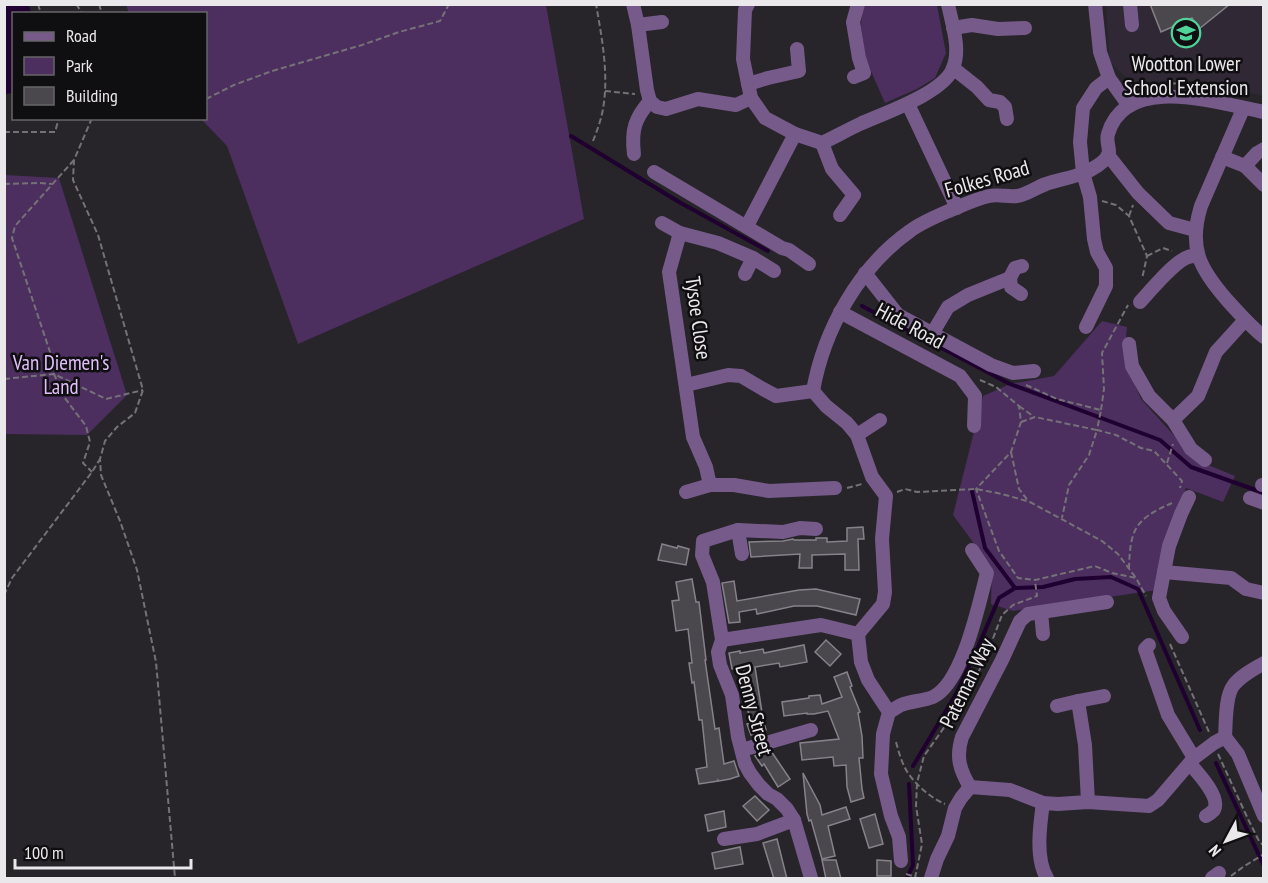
<svg xmlns="http://www.w3.org/2000/svg" width="1268" height="883" font-family="'PT Sans Narrow',sans-serif">
<style>
.built{fill:#302935}
.green{fill:#4c2e5f}
.water{fill:#1f0030}
.lines{fill:none;stroke-linecap:round;stroke-linejoin:round}
.stream{stroke:#1f0030;stroke-width:4}
.building{fill:#4a474d;stroke:#87828a;stroke-width:1.5}
.path{stroke:#757277;stroke-width:2;stroke-dasharray:6 3;stroke-linecap:butt}
.minor{stroke:#765a8a;stroke-width:14}
.labels{text-anchor:middle;stroke-width:5;stroke-linejoin:round;paint-order:stroke}
.poi-label{font-size:21px;fill:#ebe8ec;stroke:#0f0e10}
.street-label{font-size:21px;fill:#ebe8ec;stroke:#0f0e10}
.park-label{font-size:21px;fill:#e2bffc;stroke:#0f0e10}
</style>
<rect width="100%" height="100%" fill="#27242a"/>
<polygon class="built" points="1106,5 1263,5 1263,96 1204,81 1170,80 1132,83 1110,62"/>
<g class="green">
<polygon points="126,5 546,5 584,219 298,344 227,146 201,119 206,118 206,14 129,13"/>
<polygon points="862,5 937,5 946,53 935,78 917,89 885,103 866,60 861,27"/>
<polygon points="5,175 59,178 127,395 87,435 5,434"/>
<polygon points="1102,321 1127,327 1124,359 1141,399 1196,460 1235,476 1223,502 1186,488 1173,519 1157,590 1013,611 991,604 992,568 953,515 983,396 1010,384 1054,376"/>
</g>
<polygon class="water" points="5,4 29,5 31,13 14,14 13,93 5,94"/>
<g class="lines">
<g class="stream">
<polyline points="571,136 679,202 768,251"/>
<polyline points="862,306 1010,384 1160,440 1191,467 1264,493"/>
<polyline points="1015,588 1043,587 1075,579 1111,577 1138,589 1200,730"/>
<polyline points="1216,763 1264,866"/>
<polyline points="913,766 956,694 978,647 999,598 1015,588 985,548 972,491"/>
<polyline points="907,878 913,865 909,784"/>
</g>
</g>
<g class="building">
<polygon points="1150,4 1230,4 1199,29 1192,18 1161,32"/>
<polygon points="863,527 864,539 858,539 859,570 845,570 845,554 812,555 812,568 799,568 800,554 751,557 749,542 783,541 793,539 794,540 816,540 816,538 827,538 827,542 847,541 847,528"/>
<polygon points="662,544 677,548 678,546 689,549 686,565 658,560"/>
<polygon points="692,579 696,602 699,602 706,660 705,660 715,729 719,728 724,764 734,761 739,776 730,779 719,781 718,780 718,781 699,784 696,769 707,767 702,720 699,720 694,682 692,683 689,663 692,663 688,629 676,631 672,601 679,600 676,582"/>
<polygon points="734,581 737,601 799,590 816,589 860,599 856,615 817,606 794,606 757,614 756,609 739,612 740,622 729,623 722,583"/>
<polygon points="826,640 841,654 830,666 815,652"/>
<polygon points="804,645 807,662 780,667 779,663 755,667 763,719 766,730 751,735 747,724 750,723 745,693 748,692 743,667 732,669 729,653 740,651 740,653 763,649 764,653"/>
<polygon points="847,672 852,686 850,687 860,712 858,713 862,736 863,758 859,758 862,789 864,798 851,802 847,787 846,765 834,766 833,757 802,760 800,743 839,739 828,711 814,714 807,714 807,713 784,716 782,702 809,698 809,696 820,695 822,704 842,697 834,677"/>
<polygon points="771,751 790,779 778,787 764,764 762,766 755,756"/>
<polygon points="803,773 820,805 822,815 846,807 850,819 828,826 835,856 822,859 811,820 809,821 807,814"/>
<polygon points="755,796 769,810 757,821 743,806"/>
<polygon points="724,811 726,827 708,831 705,815"/>
<polygon points="875,814 883,844 869,848 860,819"/>
<polygon points="777,839 787,879 774,879 763,843"/>
<polygon points="740,847 743,864 715,869 712,853"/>
<polygon points="822,860 836,860 841,879 826,879"/>
<polygon points="877,860 891,861 891,876 877,876"/>
</g>
<g class="lines">
<g class="path">
<polyline points="38,4 41,14"/>
<polyline points="76,4 83,14"/>
<polyline points="99,4 102,14"/>
<polyline points="1164,84 1186,83 1191,84"/>
<polyline points="1129,85 1141,88"/>
<polyline points="605,91 635,94"/>
<polyline points="206,99 234,85 272,71 362,45 399,32 440,21 449,4"/>
<polyline points="92,118 74,160 73,180 98,235 143,390 135,413 117,427 105,441 100,459 101,475 120,521 137,570 156,662 175,878"/>
<polyline points="4,132 55,132 59,118"/>
<path d="M593,141C597,131 601,120 603,109C609,74 602,39 596,4"/>
<polyline points="74,160 15,226 12,238 50,352 54,374 64,397 86,426 90,442 83,463 92,472"/>
<polyline points="4,184 40,183 52,184"/>
<polyline points="1102,201 1116,205 1129,216 1147,256 1142,279"/>
<polyline points="1129,216 1133,205"/>
<polyline points="1147,256 1163,248 1172,251"/>
<polyline points="4,379 54,374 106,399 143,390"/>
<polyline points="980,380 996,387 1019,406 1021,422 1011,452 976,489 999,551 1018,578 1035,580 1095,566 1112,573 1136,578"/>
<polyline points="1026,385 1057,399 1101,410 1097,430 1116,435 1141,448 1154,451 1182,481 1180,488"/>
<polyline points="1019,406 1033,416"/>
<polyline points="1101,410 1104,389 1102,353 1128,305"/>
<polyline points="1021,422 1035,417 1097,430 1089,455 1069,485 1062,518"/>
<polyline points="1011,452 1019,489 1029,502"/>
<polyline points="1167,463 1173,444"/>
<polyline points="847,488 862,484"/>
<polyline points="897,492 905,489 917,492 976,489 1002,494 1030,502 1102,541 1118,554 1136,578 1146,596"/>
<path d="M1129,569C1130,529 1135,519 1172,503"/>
<polyline points="4,595 12,578 92,472 100,459"/>
<polyline points="1170,644 1209,732"/>
<path d="M896,742C899,753 902,764 908,773C917,786 931,798 945,804"/>
<polyline points="1218,754 1248,819 1259,841 1264,846"/>
<polyline points="906,874 916,877"/>
<polyline points="1231,876 1243,867 1264,854"/>
<polyline points="915,878 922,844 916,806 917,783 924,756 969,692 987,654 1002,615 1013,605 1037,596 1035,581"/>
</g>
<g class="minor">
<polyline points="633,4 638,25 647,90 650,101 657,107 666,109 698,99 736,105 751,98"/>
<path d="M748,4L745,10L743,59L751,98L765,118L795,134L822,143C835,137 847,130 860,124C884,113 944,93 953,68C961,49 952,24 948,4"/>
<polyline points="1095,4 1100,52 1109,78 1129,106"/>
<polyline points="1130,4 1132,25"/>
<polyline points="638,25 662,22"/>
<polyline points="953,28 972,25 998,29 1025,28"/>
<polyline points="953,68 977,87 989,100 1000,102 1005,107 1007,119"/>
<polyline points="854,77 864,73 859,58 853,22 858,4"/>
<polyline points="748,84 768,78 799,71 797,49"/>
<polyline points="908,104 957,208"/>
<path d="M1243,109L1201,206C1188,248 1200,269 1227,300C1239,313 1250,326 1264,337"/>
<polyline points="822,143 832,169 854,195 840,215"/>
<path d="M634,154C631,130 635,118 650,101"/>
<polyline points="1108,155 1138,193 1169,223 1195,230"/>
<polyline points="1222,157 1245,166 1264,185"/>
<polyline points="1245,166 1257,153 1264,149"/>
<polyline points="654,172 782,248 789,250 809,264"/>
<polyline points="662,223 680,233 718,243 753,258 774,271"/>
<polyline points="747,226 795,134"/>
<polyline points="680,233 669,272 693,437 706,467 710,485"/>
<polyline points="865,273 898,315 991,365 1013,373 1034,371"/>
<polyline points="745,274 753,258"/>
<polyline points="1021,294 1011,287 1010,278 1015,268 1022,266"/>
<path d="M1140,302C1150,291 1175,261 1188,257C1191,256 1195,256 1198,255"/>
<polyline points="840,312 960,376 975,396 974,426"/>
<polyline points="1086,327 1106,286 1106,268 1097,252 1094,239 1090,197 1083,173 1080,142 1083,108 1096,88 1109,78"/>
<polyline points="932,334 948,307 968,295 1010,278"/>
<polyline points="1129,344 1132,366 1149,396 1173,420 1191,449 1205,460"/>
<polyline points="686,385 728,375 741,376 763,389 776,396 813,391"/>
<path d="M813,391C824,329 859,267 910,231C922,222 937,216 951,210C963,205 976,199 989,196C998,194 1007,197 1017,196C1026,195 1037,187 1046,184C1057,180 1070,178 1081,174C1090,171 1107,162 1109,152C1109,146 1106,140 1108,134C1126,72 1220,104 1264,112"/>
<polyline points="1173,420 1198,396 1216,352 1245,320"/>
<polyline points="857,435 880,420"/>
<polyline points="1262,485 1264,485"/>
<polyline points="686,492 710,485 734,485 769,491 835,488"/>
<polyline points="1250,498 1264,503"/>
<polyline points="738,530 742,554"/>
<polyline points="1164,572 1231,578 1246,589 1264,593"/>
<polyline points="1041,612 1043,634"/>
<polyline points="858,634 861,662 868,680 889,712 883,734 881,774 891,816 899,837 901,861"/>
<polyline points="1182,637 1164,611 1159,598 1169,546 1181,514 1189,497"/>
<polyline points="722,640 821,625 858,634 883,604 885,592 882,539 886,496 872,477 857,435 847,423 826,406 813,391"/>
<polyline points="1149,645 1145,649 1168,715 1194,758"/>
<polyline points="1057,706 1078,701"/>
<path d="M889,712C893,710 897,707 901,705C911,701 923,701 933,697C963,683 979,603 987,573L972,550"/>
<polyline points="1225,737 1238,754 1264,816"/>
<polyline points="742,750 811,730"/>
<path d="M1190,764C1197,772 1221,797 1214,810C1213,811 1208,815 1206,816"/>
<path d="M970,787L1010,790L1043,803L1058,804L1088,802L1149,806L1158,800L1194,758L1214,743L1225,737C1226,723 1225,697 1233,686C1240,676 1254,669 1264,663"/>
<path d="M970,787C959,769 956,756 962,737L1002,660L1020,621L1028,614L1107,602"/>
<polyline points="1088,802 1085,745 1078,701 1104,696"/>
<path d="M1043,803C1040,824 1035,859 1047,878"/>
<polyline points="724,839 757,834 794,820"/>
<polyline points="811,878 794,820 787,809 777,799 768,794 759,785 750,773 745,764 738,737 732,695 720,665 718,652 722,640 713,582 702,555 703,541 738,530 783,532 800,528 816,529"/>
<polyline points="931,878 937,859 948,836 955,808 961,798 970,787"/>
<polyline points="1212,878 1219,873"/>
</g>
</g>
<defs>
<g id="school-ring" transform="scale(1.5)"><circle r="9.5" fill="#0f0e10" stroke="#50d398" stroke-width="1.5"/><path d="M0-5L7-2L0 1L-7-2ZM-4 1L0 2.5L4 1V4Q0 6-4 4Z" fill="#50d398"/></g>
</defs>
<g fill-rule="evenodd">
<use href="#school-ring" x="1186" y="33"/>
</g>
<g class="labels">
<g class="poi-label">
<text x="1186" y="71">Wootton Lower<tspan x="1186" dy="24">School Extension</tspan></text>
</g>
<g class="street-label">
<text transform="translate(987 179) rotate(-16)" y="7">Folkes Road</text>
<text transform="translate(698 318) rotate(82)" y="7">Tysoe Close</text>
<text transform="translate(910 326) rotate(28)" y="7">Hide Road</text>
<text transform="translate(967 683) rotate(-64)" y="7">Pateman Way</text>
<text transform="translate(754 710) rotate(75)" y="7">Denny Street</text>
</g>
<g class="park-label">
<text x="61" y="370">Van Diemen's<tspan x="61" dy="24">Land</tspan></text>
</g>
</g>
<rect width="1268" height="883" fill="none" stroke="#ebe8ec" stroke-width="12"/>
<rect x="12" y="12" width="195" height="108" fill="#0f0e10" stroke="#676568" stroke-width="1.5"/>
<rect x="24" y="32" width="30" height="9" fill="#765a8a" stroke="#676568" stroke-width="1.5"/>
<text x="66" y="42" font-size="18" fill="#ebe8ec">Road</text>
<rect x="24" y="57" width="30" height="18" fill="#4c2e5f" stroke="#676568" stroke-width="1.5"/>
<text x="66" y="72" font-size="18" fill="#ebe8ec">Park</text>
<rect x="24" y="87" width="30" height="18" fill="#4a474d" stroke="#676568" stroke-width="1.5"/>
<text x="66" y="102" font-size="18" fill="#ebe8ec">Building</text>
<g transform="translate(1226 841) rotate(229)" stroke="#0f0e10" stroke-width="4.5" paint-order="stroke">
<path d="M0-4.5L10 22L0 15L-10 22Z" fill="#ebe8ec"/>
<text y="-9" font-size="16" font-weight="bold" text-anchor="middle" fill="#ebe8ec">N</text>
</g>
<path d="M15 859v9h176v-9" fill="none" stroke="#ebe8ec" stroke-width="3"/>
<text x="24" y="859" font-size="18" fill="#ebe8ec" stroke="#0f0e10" stroke-width="4.5" paint-order="stroke">100 m</text>
</svg>
